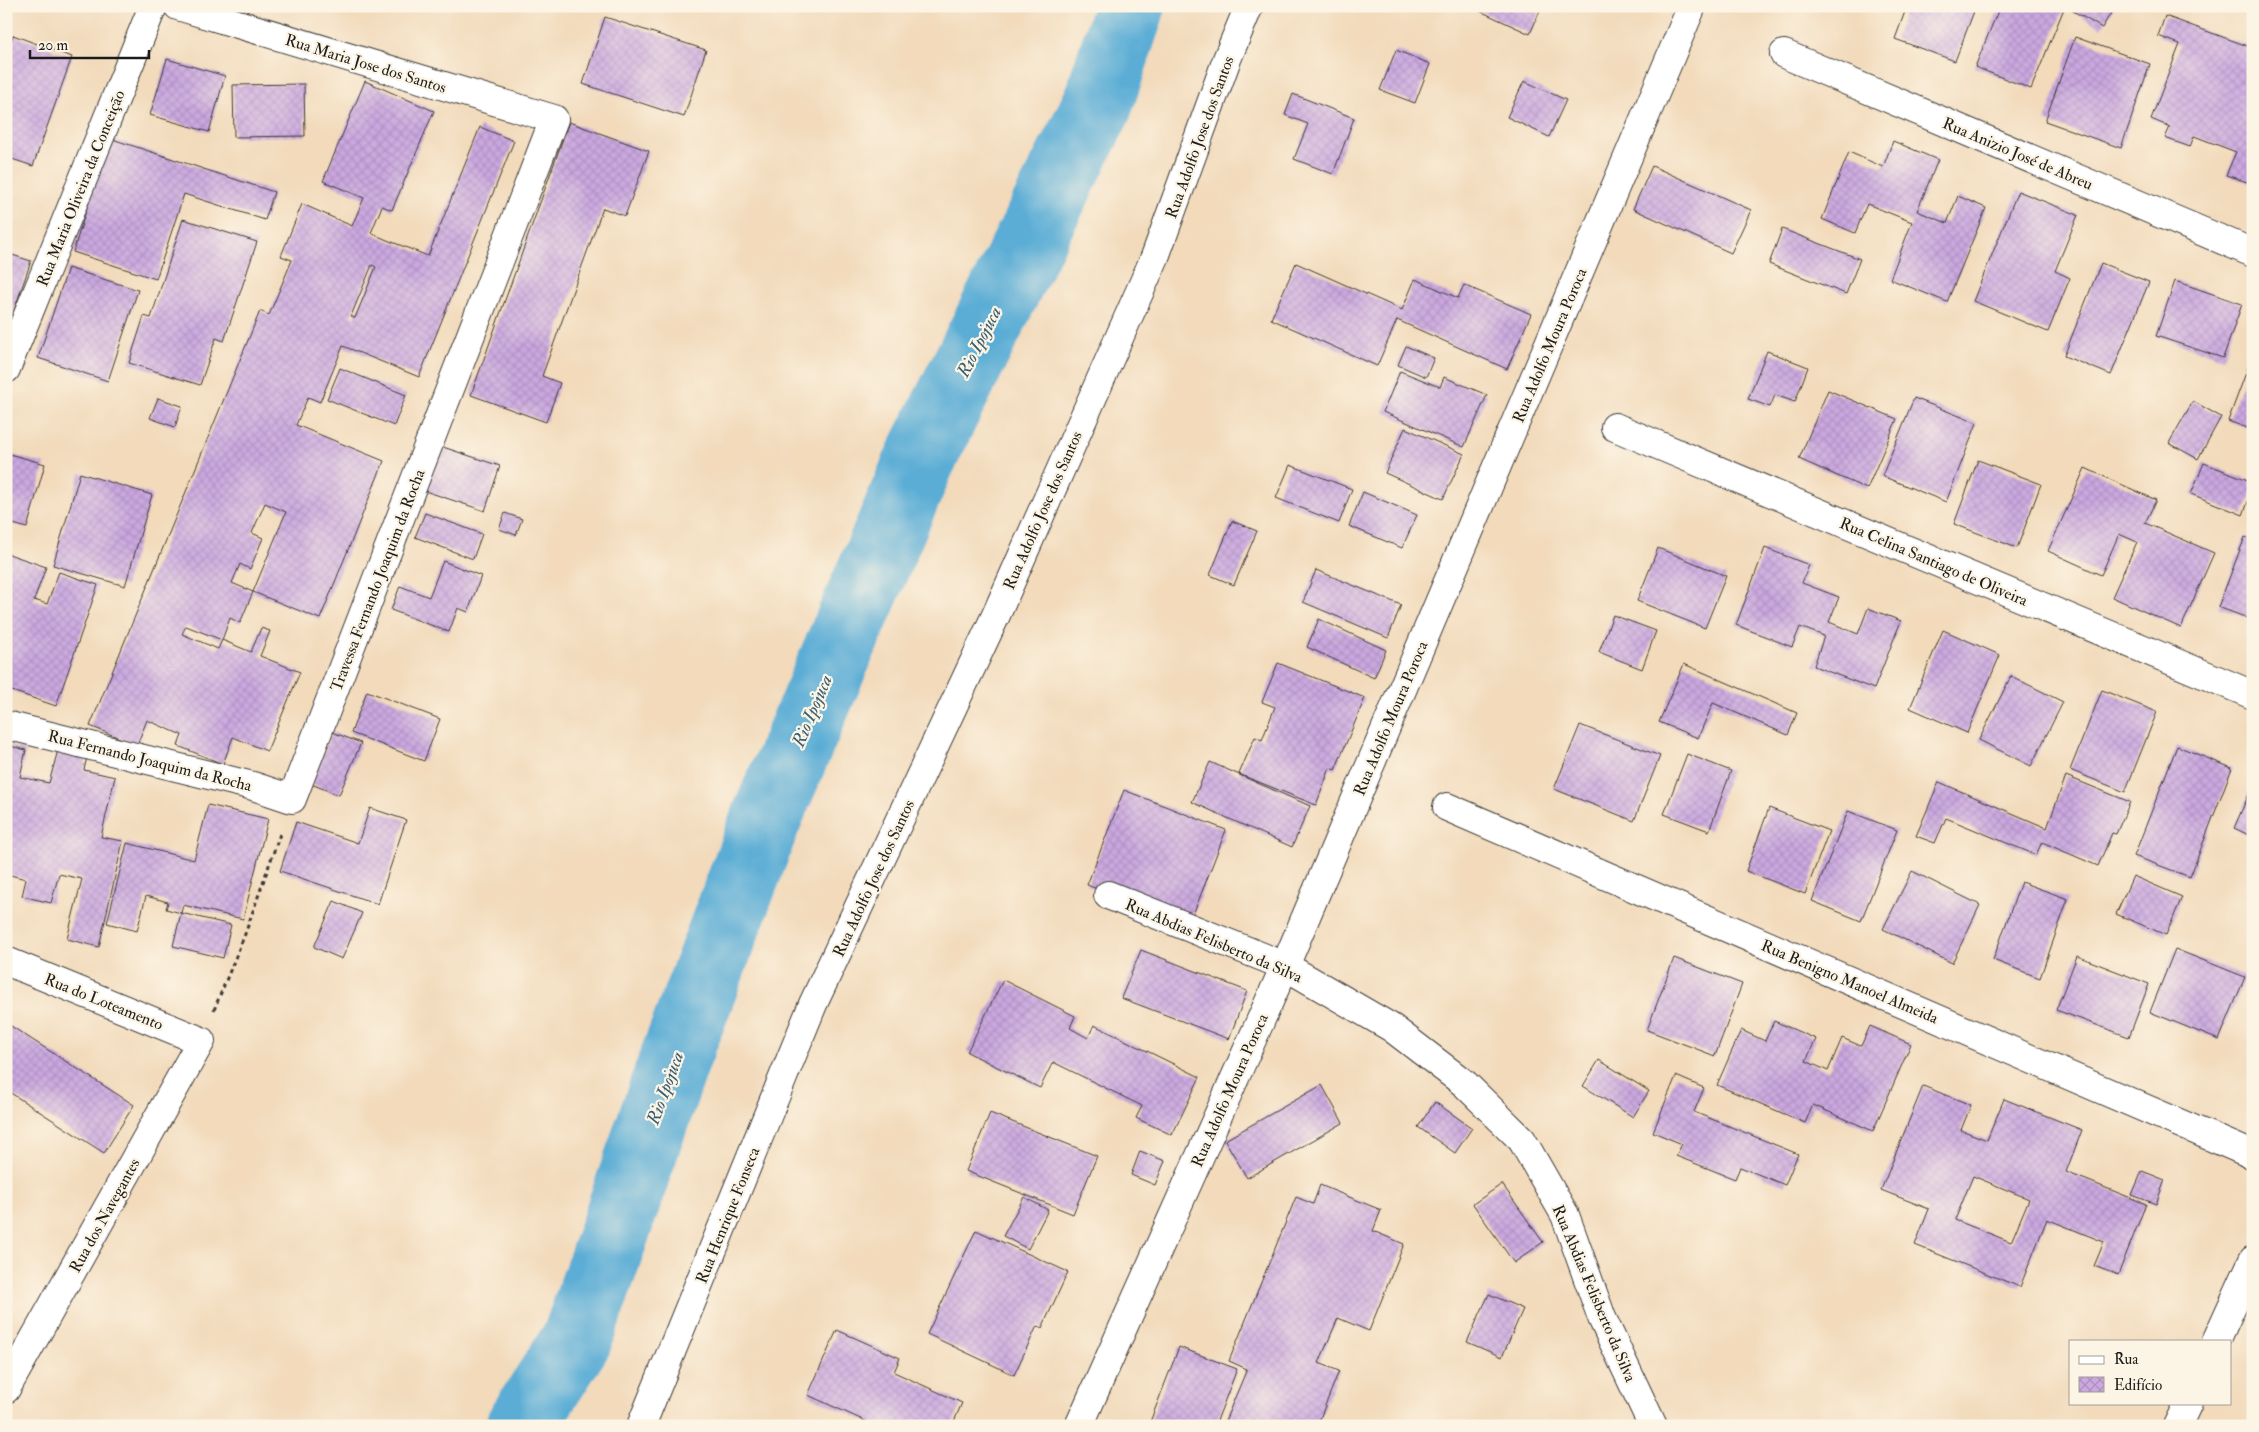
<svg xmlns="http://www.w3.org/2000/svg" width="2259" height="1432" font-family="'IM FELL Double Pica',serif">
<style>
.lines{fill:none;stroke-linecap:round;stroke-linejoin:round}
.river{stroke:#5badd6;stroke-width:71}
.building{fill:url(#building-cross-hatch);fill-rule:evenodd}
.minor-casing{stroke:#3c3834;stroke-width:30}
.path{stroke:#3c3834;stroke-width:3;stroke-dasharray:4 4;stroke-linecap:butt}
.minor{stroke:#fff;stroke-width:28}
.labels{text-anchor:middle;stroke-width:4.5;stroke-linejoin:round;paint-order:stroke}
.street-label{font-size:16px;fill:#1c1c1c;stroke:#fcf5e5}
.water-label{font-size:18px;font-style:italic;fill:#385d70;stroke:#fcf5e5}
</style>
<defs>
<pattern id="building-cross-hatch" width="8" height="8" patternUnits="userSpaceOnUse" patternTransform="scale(1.25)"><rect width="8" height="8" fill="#cba8e0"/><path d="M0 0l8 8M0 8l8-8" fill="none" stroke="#ae90c0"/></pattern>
</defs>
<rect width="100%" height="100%" fill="#fcf5e5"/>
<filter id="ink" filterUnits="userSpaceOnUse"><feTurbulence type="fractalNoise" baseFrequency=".02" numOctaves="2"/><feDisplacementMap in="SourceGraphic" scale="10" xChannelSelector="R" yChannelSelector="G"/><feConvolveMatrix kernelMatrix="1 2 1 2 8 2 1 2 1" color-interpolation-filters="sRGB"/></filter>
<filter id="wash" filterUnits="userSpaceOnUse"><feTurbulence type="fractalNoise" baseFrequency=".0096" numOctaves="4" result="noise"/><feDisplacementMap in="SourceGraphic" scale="20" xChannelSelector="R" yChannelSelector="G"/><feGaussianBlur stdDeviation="1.12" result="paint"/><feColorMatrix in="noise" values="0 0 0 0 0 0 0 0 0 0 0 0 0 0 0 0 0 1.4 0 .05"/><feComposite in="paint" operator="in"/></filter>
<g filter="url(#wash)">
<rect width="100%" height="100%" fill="#f2dabb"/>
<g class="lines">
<polyline class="river" points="521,1426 577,1339 674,1061 766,819 920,460 1097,106 1130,6"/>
</g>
<g id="blocks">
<g class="building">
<polygon points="1469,6 1542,6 1530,34"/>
<polygon points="1907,6 1976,6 1955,61 1895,39"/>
<polygon points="2000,6 2065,6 2031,89 1975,67"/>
<polygon points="2076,6 2115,6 2102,28 2073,11"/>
<polygon points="2165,16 2253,48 2253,105 2249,116 2253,118 2253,184 2226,175 2236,152 2194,136 2190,147 2165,138 2170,127 2151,119 2180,44 2158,36"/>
<polygon points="605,17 706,50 684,117 583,84"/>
<polygon points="13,35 72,57 33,166 6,157 6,56"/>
<polygon points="2075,37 2150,64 2121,148 2045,121"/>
<polygon points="1396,50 1430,64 1415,103 1380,90"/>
<polygon points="167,59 225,76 209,132 150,115"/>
<path d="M365,81L434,111L392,210L382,206L371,233L387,240L428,256L480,127L514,141L419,377L343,346L320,402L308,397L296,425L384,461L320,619L253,592L286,512L265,503L252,533L263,538L250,569L240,564L232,583L253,592L240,623L230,618L222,640L251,652L261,628L270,631L260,656L300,672L267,751L233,737L223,764L178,746L182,735L147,720L137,745L90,726L260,311L269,315L292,260L281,256L302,204L352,226L364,198L323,181ZM372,265L376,267L355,318L351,316ZM186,626L222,640L218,649L182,634Z"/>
<polygon points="1524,81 1566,100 1549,137 1507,117"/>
<polygon points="304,84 305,136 234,137 233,85"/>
<polygon points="1293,94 1354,118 1333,174 1294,159 1308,124 1285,115"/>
<polygon points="569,122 649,151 625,216 603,208 542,376 560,383 546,422 471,395"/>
<polygon points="109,138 274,192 265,220 184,194 156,279 73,252"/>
<polygon points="1893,141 1938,160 1917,211 1947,223 1958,196 1986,208 1947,302 1890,279 1912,222 1867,204 1855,233 1822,219 1849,152 1883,167"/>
<polygon points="1652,166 1751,210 1731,253 1633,209"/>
<polygon points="2018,191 2078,215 2055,271 2070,278 2048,332 1973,301"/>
<polygon points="183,219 257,242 224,341 216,338 200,385 129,363 144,316 151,318"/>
<polygon points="1782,229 1860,259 1846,294 1769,264"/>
<polygon points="6,253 31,261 7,331 6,331"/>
<polygon points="1296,263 1402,310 1415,279 1458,298 1464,285 1531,314 1507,369 1397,320 1377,366 1271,319"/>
<polygon points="2101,263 2149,282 2111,375 2064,356"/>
<polygon points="68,268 138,290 108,381 38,358"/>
<polygon points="2175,281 2242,304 2223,358 2156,336"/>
<polygon points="1406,346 1434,358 1426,377 1398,365"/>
<polygon points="1767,351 1808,367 1795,402 1775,395 1770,407 1748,399"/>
<polygon points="2253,354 2253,430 2228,421"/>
<polygon points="340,368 406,395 394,426 327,399"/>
<polygon points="1400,371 1440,387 1444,377 1487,395 1464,447 1383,412"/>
<polygon points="1828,390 1897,419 1867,489 1799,459"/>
<polygon points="158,398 182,406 175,427 150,418"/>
<polygon points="1914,398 1977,423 1946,502 1882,476"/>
<polygon points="2193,401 2221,417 2198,459 2169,443"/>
<polygon points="1405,428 1464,454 1443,499 1385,473"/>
<polygon points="440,446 500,466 485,511 425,491"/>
<polygon points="6,453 45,464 27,528 6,522"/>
<polygon points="1978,460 2041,484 2017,548 1954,524"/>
<polygon points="2204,463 2253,482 2253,489 2243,515 2191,494"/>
<polygon points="1290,465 1352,489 1339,523 1276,498"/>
<polygon points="2085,468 2156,500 2145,523 2214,553 2181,628 2112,597 2137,542 2119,534 2101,575 2048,551"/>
<polygon points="80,473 152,495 125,586 53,565"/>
<polygon points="1363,492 1417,515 1402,548 1349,526"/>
<polygon points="425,513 482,534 473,559 415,537"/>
<polygon points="505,513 522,519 516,535 499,529"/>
<polygon points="1232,521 1257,531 1234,585 1210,575"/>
<polygon points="2245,537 2253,540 2253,620 2218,607"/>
<polygon points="1658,548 1726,576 1705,628 1637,601"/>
<polygon points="1765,548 1809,565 1802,583 1839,597 1829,622 1858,634 1868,608 1901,621 1874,689 1814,666 1824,636 1800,627 1792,647 1736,625"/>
<polygon points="6,553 46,567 34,600 47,604 59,572 98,585 56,706 6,689"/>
<polygon points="443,561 481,576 468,612 458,608 449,632 391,610 400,586 429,597"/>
<polygon points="1316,570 1401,605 1388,638 1303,602"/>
<polygon points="1613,615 1656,631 1642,669 1599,652"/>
<polygon points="1319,619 1386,650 1374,678 1307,647"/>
<polygon points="1943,630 2000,655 1967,733 1910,708"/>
<polygon points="1278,663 1365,698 1335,770 1330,768 1316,805 1239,774 1255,737 1262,740 1275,707 1262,702"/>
<polygon points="1684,664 1797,713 1788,735 1713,703 1698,738 1659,722"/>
<polygon points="2011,676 2063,702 2031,766 1979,740"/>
<polygon points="2102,690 2157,712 2125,792 2070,770"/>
<polygon points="367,691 440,719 424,761 351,733"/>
<polygon points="1580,725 1660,756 1634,821 1554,789"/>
<polygon points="332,732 361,743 339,795 311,784"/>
<polygon points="6,745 26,750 20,777 49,783 58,750 87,757 84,770 115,777 101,837 123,841 99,947 67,939 82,879 59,874 51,903 22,896 26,879 6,874"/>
<polygon points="2177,746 2232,768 2190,877 2134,856"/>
<polygon points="1687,754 1731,771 1709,831 1664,814"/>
<polygon points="1210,762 1310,806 1292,847 1192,802"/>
<polygon points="2066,776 2130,802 2116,834 2112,833 2098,866 2042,842 2036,855 1946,818 1935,843 1916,836 1939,782 2047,828"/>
<polygon points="2253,785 2253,837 2234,828"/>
<polygon points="1124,790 1226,830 1189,925 1087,885"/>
<polygon points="208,805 268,819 243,919 183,905 181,913 166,909 168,902 146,896 137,931 107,923 127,843 194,860"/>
<polygon points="370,808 406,820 378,904 280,871 296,822 358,843"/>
<polygon points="1769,808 1829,831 1805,894 1746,871"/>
<polygon points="1848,811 1897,830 1861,921 1812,901"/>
<polygon points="1912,871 1980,905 1952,963 1883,929"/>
<polygon points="2133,876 2182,897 2166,935 2116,914"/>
<polygon points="2021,882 2068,899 2040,978 1993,960"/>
<polygon points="334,901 362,913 342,959 314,947"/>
<polygon points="181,913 231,925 223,958 173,946"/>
<polygon points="2175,949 2245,977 2219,1040 2150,1012"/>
<polygon points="1141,950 1247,991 1229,1039 1121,998"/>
<polygon points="2077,956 2149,984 2129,1037 2056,1010"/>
<polygon points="1674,958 1742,984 1715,1056 1647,1030"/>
<polygon points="1003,980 1075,1016 1070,1028 1088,1038 1094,1025 1200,1077 1172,1135 1136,1118 1142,1106 1053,1062 1040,1088 967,1052"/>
<polygon points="1774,1021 1816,1039 1806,1061 1828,1071 1842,1038 1861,1046 1870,1026 1911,1044 1873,1131 1813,1105 1805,1123 1717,1085 1741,1030 1765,1041"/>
<polygon points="6,1023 134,1105 104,1153 6,1090"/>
<polygon points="1599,1060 1649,1091 1633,1117 1583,1086"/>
<polygon points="1676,1076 1704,1088 1694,1112 1798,1154 1785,1185 1740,1167 1735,1179 1676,1156 1682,1144 1653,1132"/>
<polygon points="1322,1085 1343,1123 1247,1178 1225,1140"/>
<path d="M1923,1086L1971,1105L1961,1130L1987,1140L2004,1099L2082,1130L2066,1172L2146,1204L2118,1275L2094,1266L2104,1242L2047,1219L2020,1287L1915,1245L1929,1209L1881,1190ZM1973,1176L2029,1199L2011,1242L1955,1220Z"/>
<polygon points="1435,1102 1472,1128 1455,1153 1418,1127"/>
<polygon points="990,1113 1097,1156 1073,1214 966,1171"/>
<polygon points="1140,1151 1165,1161 1155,1185 1131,1175"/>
<polygon points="2142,1171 2165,1180 2156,1204 2132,1195"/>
<polygon points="1502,1184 1543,1242 1514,1263 1473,1204"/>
<polygon points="1320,1185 1381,1210 1373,1231 1404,1244 1369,1331 1338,1318 1319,1363 1339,1371 1317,1426 1223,1426 1247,1369 1229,1361 1296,1197 1313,1204"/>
<polygon points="1024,1197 1048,1210 1028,1249 1003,1236"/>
<polygon points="976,1230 1068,1272 1042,1328 1037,1326 1014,1375 927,1334"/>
<polygon points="1489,1294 1523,1309 1502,1357 1467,1342"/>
<polygon points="837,1330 900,1358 894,1372 962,1403 952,1426 876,1426 808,1395"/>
<polygon points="1179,1347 1237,1369 1215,1426 1160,1426 1150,1422"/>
</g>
</g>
</g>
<g filter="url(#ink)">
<use href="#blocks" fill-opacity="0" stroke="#3c3834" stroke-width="1"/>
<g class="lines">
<g class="minor-casing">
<g id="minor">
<polyline points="1784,54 2253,253"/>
<polyline points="6,369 153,6"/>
<polyline points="1615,427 2253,695"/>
<polyline points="6,725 253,786 292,799 554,119 178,6"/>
<polyline points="1447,807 2253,1155"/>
<polyline points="1108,895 1285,966 1392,1028 1465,1084 1522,1140 1565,1215 1602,1318 1653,1426"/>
<polyline points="6,961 201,1041 6,1389"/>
<polyline points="2216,1341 2253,1260"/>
<polyline points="641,1426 813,1004 996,615 1155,257 1227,59 1249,6"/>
<polyline points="1079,1426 1285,966 1692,6"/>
<polyline points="2177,1426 2188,1403"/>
</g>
</g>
<polyline class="path" points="214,1010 245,934 281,831"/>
<use href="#minor" class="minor"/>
</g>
</g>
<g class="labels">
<g class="street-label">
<text transform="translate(366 63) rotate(17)" y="6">Rua Maria Jose dos Santos</text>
<text transform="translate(1199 137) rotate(-70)" y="6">Rua Adolfo Jose dos Santos</text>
<text transform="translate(2018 153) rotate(23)" y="6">Rua Anizio José de Abreu</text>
<text transform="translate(80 188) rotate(-68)" y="6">Rua Maria Oliveira da Conceição</text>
<text transform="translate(1549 345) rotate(-67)" y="6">Rua Adolfo Moura Poroca</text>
<text transform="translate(1042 510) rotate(-66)" y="6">Rua Adolfo Jose dos Santos</text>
<text transform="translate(1934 561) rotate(23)" y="6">Rua Celina Santiago de Oliveira</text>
<text transform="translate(377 580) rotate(-69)" y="6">Travessa Fernando Joaquim da Rocha</text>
<text transform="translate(1390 718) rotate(-67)" y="6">Rua Adolfo Moura Poroca</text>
<text transform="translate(150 760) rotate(14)" y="6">Rua Fernando Joaquim da Rocha</text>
<text transform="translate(873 878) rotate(-65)" y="6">Rua Adolfo Jose dos Santos</text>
<text transform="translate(1214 940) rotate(23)" y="6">Rua Abdias Felisberto da Silva</text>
<text transform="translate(1850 981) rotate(23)" y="6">Rua Benigno Manoel Almeida</text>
<text transform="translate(104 1001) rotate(22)" y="6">Rua do Loteamento</text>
<text transform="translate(1229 1090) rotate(-66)" y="6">Rua Adolfo Moura Poroca</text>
<text transform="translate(104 1215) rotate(-61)" y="6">Rua dos Navegantes</text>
<text transform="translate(727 1215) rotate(-68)" y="6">Rua Henrique Fonseca</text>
<text transform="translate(1595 1293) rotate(67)" y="6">Rua Abdias Felisberto da Silva</text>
</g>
<g class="water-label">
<text transform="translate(979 342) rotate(-63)" y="6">Rio Ipojuca</text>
<text transform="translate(812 711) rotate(-67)" y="6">Rio Ipojuca</text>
<text transform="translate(665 1088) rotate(-70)" y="6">Rio Ipojuca</text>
</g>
</g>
<rect width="2259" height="1432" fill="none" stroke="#fcf5e5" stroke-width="25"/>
<rect x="2069" y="1340" width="162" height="65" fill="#fcf5e5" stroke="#a29e95"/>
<rect x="2079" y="1356" width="25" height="8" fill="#ffffff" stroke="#a29e95"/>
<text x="2114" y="1364" font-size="15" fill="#1c1c1c">Rua</text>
<rect x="2079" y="1377" width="25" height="15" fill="url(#building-cross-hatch)" stroke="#a29e95"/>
<text x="2114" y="1390" font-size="15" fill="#1c1c1c">Edifício</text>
<path d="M30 50v8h119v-8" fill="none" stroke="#1c1c1c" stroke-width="2.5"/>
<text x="38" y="50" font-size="15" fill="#1c1c1c" stroke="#fcf5e5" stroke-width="4" paint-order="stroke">20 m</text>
</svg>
